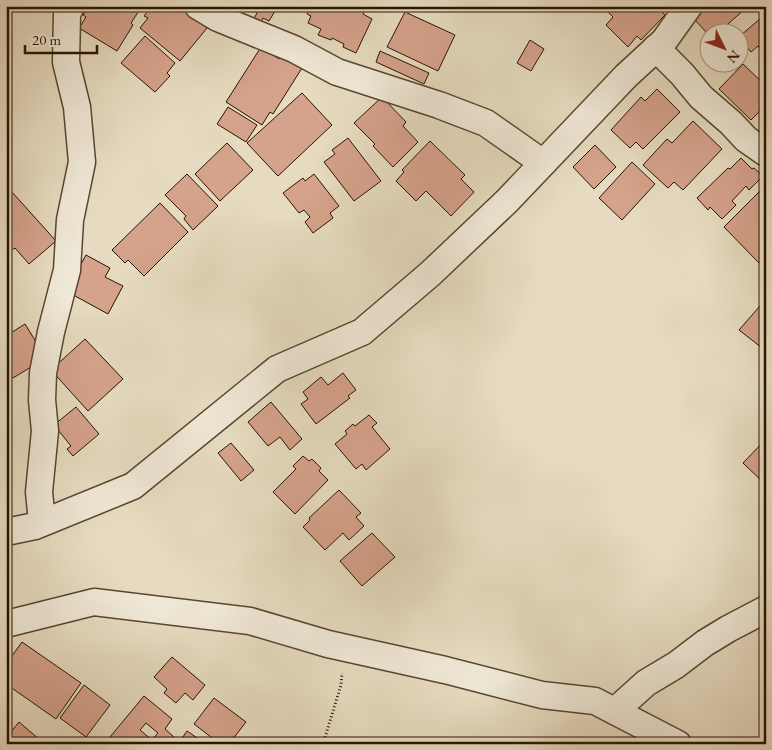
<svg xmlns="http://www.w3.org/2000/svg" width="772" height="750" font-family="'EB Garamond',serif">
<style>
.building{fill:#d5a28b;stroke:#281500;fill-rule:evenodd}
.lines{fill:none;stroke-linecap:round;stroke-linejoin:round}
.street-casing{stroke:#584630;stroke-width:29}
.path{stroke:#281500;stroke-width:3;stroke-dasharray:1 2.5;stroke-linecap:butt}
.street{stroke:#efe8d6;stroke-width:26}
</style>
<rect width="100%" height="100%" fill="#e6dbc0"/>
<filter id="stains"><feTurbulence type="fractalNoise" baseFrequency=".004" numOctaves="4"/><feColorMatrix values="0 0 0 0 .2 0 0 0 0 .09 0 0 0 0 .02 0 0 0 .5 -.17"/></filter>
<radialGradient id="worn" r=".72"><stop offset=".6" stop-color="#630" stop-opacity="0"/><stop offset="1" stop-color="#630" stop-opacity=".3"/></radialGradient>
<g class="building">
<polygon points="88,6 136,6 140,9 131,23 133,25 117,51 79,28 86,17 83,15"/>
<polygon points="152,6 180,6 207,28 180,61 140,28 148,18 144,16"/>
<polygon points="246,6 278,6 269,21 263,18 257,29 250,26 257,13"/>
<polygon points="310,6 366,6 363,14 372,19 356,53 343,47 344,44 332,38 331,40 318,35 321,29 308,23 311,16 307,14"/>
<polygon points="613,6 663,6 660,10 665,15 641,40 637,36 628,47 606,25 613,17 608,12"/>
<polygon points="704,6 744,6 746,8 719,32 710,32 710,36 692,17"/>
<polygon points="405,12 455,35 438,71 387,47"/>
<polygon points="761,18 766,23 766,55 758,46 751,52 740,39 740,36"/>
<polygon points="145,36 175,63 167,73 170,76 155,92 121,63"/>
<polygon points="530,40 544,49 531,71 517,63"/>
<polygon points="261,47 279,59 281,55 302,68 273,114 270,112 262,125 226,102"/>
<polygon points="380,51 429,73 424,84 376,62"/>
<polygon points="743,64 766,86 766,105 751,120 719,89"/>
<polygon points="657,89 680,112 643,149 636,142 630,148 611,130 641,97 645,101"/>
<polygon points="302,93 332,125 278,176 247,143"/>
<polygon points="382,97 406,122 403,126 418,142 393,167 373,146 375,144 354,123"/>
<polygon points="228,107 257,125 246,142 217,124"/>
<polygon points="693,121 722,149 683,190 674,182 668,188 643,165 667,139 672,143"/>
<polygon points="348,138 381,181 354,201 324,162 335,154 332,150"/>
<polygon points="430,141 465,175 461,179 474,192 451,216 426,191 416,201 396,181 404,172 402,170"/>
<polygon points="227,143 253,170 220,201 195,174"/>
<polygon points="595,145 616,167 594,189 573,167"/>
<polygon points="741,158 752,169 754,168 763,176 749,190 746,186 732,201 736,205 722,219 710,207 708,210 697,198 728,168 730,169"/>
<polygon points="632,162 655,184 622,220 599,198"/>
<polygon points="187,174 218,206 193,230 184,219 186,216 165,195"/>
<polygon points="314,174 339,206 330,213 333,218 313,233 305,222 310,217 304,210 299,213 283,193 303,178 305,181"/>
<polygon points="766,185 766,256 759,263 724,227"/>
<polygon points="12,192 56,241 29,264 15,248 6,254 6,197"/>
<polygon points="160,203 188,232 144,276 128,260 125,263 112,250"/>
<polygon points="86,255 110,268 105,277 123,286 108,314 66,291"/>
<polygon points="766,299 766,351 739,330"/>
<polygon points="25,324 46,358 13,378 6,367 6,336"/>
<polygon points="85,339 123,379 88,411 51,370"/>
<polygon points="343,373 356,390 348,396 350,398 316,424 301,404 308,399 303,392 321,377 328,385"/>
<polygon points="271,402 302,439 290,450 280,437 268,446 248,422"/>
<polygon points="76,407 99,434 73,456 67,449 71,446 54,425"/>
<polygon points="369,415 377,423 372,427 390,449 366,470 362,464 356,469 335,444 347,434 345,431 353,424 355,426"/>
<polygon points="766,439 766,485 743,463"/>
<polygon points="231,443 254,470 241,481 218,453"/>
<polygon points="303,456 309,461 312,459 321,468 319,471 328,480 295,514 273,492 296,469 293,466"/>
<polygon points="339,490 361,513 356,517 364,526 349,540 343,533 325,550 303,527 310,520 309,518"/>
<polygon points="372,533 395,557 362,586 340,561"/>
<polygon points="22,642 81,683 56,719 6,684 6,664"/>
<polygon points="172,657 205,685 193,700 185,693 176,703 164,693 167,689 154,677"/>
<polygon points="84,685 110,705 86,737 60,718"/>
<path d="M144,696L172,719L165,729L174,737L168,744H118L110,737ZM146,723L158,733L152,740L140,730Z"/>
<polygon points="214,698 246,722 229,744 220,744 194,724"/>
<polygon points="19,722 40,740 37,744 6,744 6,738"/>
<polygon points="187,731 206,744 178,744"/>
</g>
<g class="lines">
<g class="street-casing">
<g id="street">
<polyline points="198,6 218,18 294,49 337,72 439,105 486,123 543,163"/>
<polyline points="656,48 682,74 701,97 731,123 746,139 766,153"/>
<polyline points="42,522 39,492 45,431 42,400 43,373 51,332 67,270 70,220 82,162 77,107 66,62 67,14 71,6"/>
<polyline points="6,532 35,526 133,486 277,369 362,332 430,274 507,201 626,76 664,41 689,6"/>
<polyline points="6,624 94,602 250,621 328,644 445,670 542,695 595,701 678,744"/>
<polyline points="615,711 646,683 676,665 705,643 728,629 766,609"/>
</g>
</g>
<polyline class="path" points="323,744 341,685 342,673"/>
<use href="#street" class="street"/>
</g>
<rect width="772" height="750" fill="none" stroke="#e6dbc0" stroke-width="25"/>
<rect x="8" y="8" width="757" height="735" fill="none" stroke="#281500" stroke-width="2.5"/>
<rect x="12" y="12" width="747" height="725" fill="none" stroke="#281500"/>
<g transform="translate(724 48) rotate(132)"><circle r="24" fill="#efe8d6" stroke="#9f9480"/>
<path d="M0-4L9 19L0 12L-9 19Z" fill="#8f2418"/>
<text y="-8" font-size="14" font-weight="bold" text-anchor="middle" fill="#281500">N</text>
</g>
<path d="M25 45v8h72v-8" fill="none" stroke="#281500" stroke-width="2.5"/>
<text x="32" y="45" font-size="15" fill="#281500" stroke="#efe8d6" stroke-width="4" paint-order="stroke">20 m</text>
<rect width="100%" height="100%" filter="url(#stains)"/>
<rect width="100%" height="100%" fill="url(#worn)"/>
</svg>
